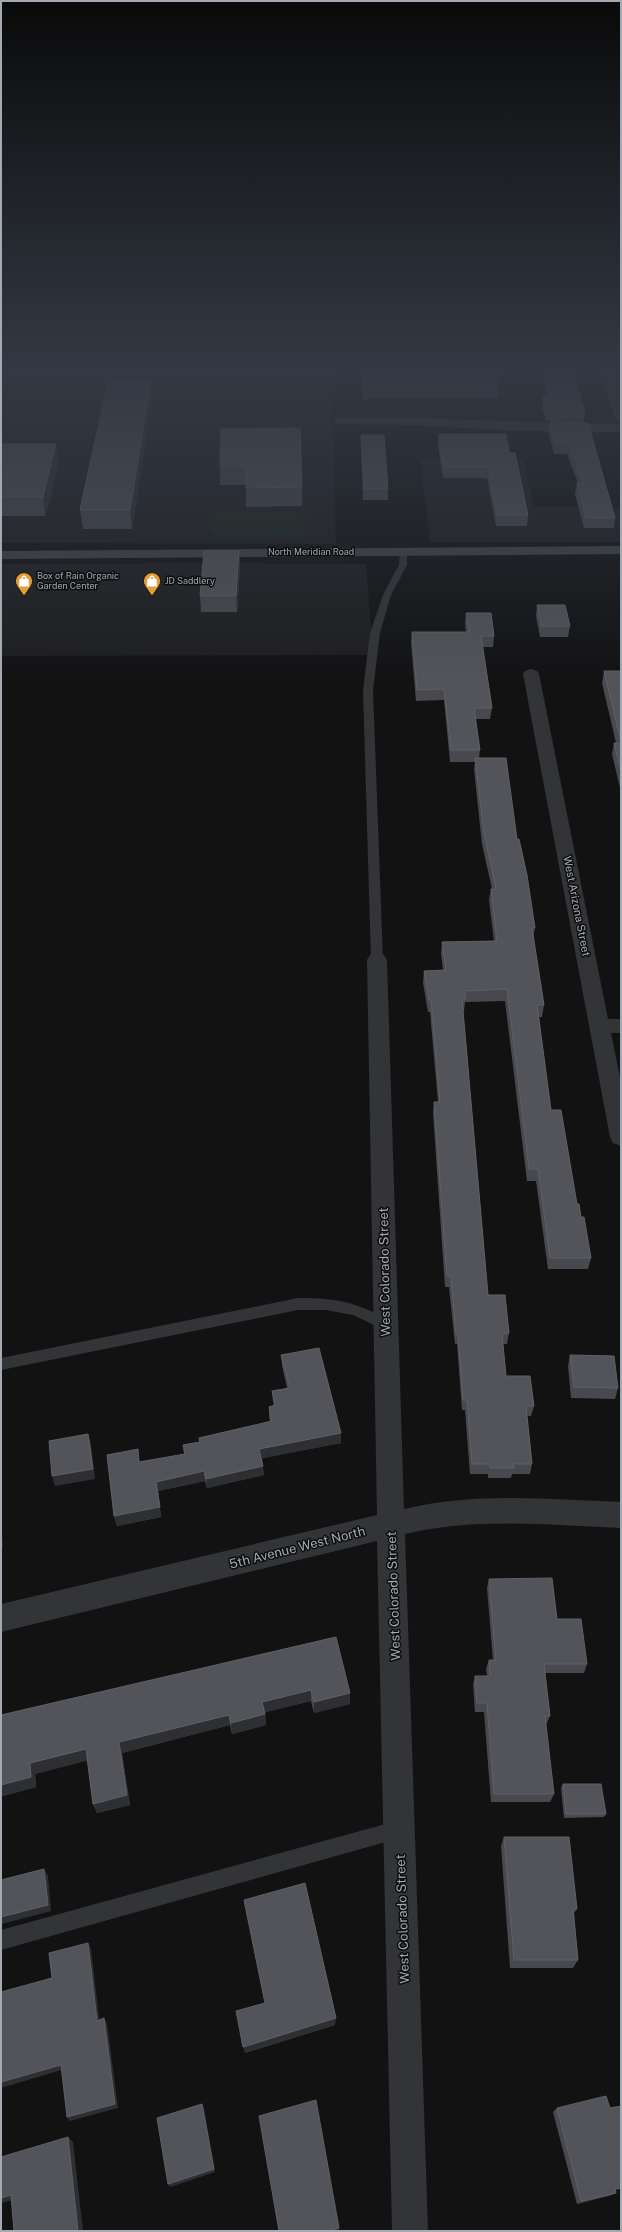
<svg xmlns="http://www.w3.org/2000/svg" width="622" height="2232" font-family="'Public Sans',sans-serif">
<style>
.built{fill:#1e1e20}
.green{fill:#1e261f}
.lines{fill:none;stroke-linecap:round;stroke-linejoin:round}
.service{fill:#333438;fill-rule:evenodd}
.minor{fill:#333438;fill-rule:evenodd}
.secondary{fill:#414348;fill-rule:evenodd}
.wall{fill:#48494e}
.shaded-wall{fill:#2e2f32}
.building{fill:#525459;stroke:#5f6167}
.labels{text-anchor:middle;stroke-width:3;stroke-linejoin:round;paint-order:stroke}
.far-street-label{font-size:9px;fill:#a4aab3;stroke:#0d0d0e}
.far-poi-label{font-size:9px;fill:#a4aab3;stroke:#0d0d0e;text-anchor:start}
.street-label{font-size:11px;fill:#a4aab3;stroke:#0d0d0e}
.near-street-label{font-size:13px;fill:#a4aab3;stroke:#0d0d0e}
</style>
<rect width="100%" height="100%" fill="#121213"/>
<g class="built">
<polygon points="1,371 331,371 336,544 1,543"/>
<polygon points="420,459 523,459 534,507 621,507 621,542 430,542"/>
<polygon points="204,563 366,564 373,655 1,656 1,564"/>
</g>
<polygon class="green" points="222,512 296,512 306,516 304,537 217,538 208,529 209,515"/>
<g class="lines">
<g class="service">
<polygon points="400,550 407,552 407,565 391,595 380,633 373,690 383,960 377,964 371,960 363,690 370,633 383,595 399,565"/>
<path d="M298,1298C339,1298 354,1302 390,1320L392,1324L390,1328L385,1330L353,1315L326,1310H298L1,1370V1358Z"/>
<polygon points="400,1820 407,1822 409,1829 407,1836 400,1838 1,1950 1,1930"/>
</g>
<g class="minor">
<polygon points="600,371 612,371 621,399 621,422 615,418"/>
<path d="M340,417C434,417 527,423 621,424V432L517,431L412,425L335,424L334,421L335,418Z"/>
<polygon points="531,669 537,671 539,674 608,1019 621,1019 621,1033 611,1033 621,1082 621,1146 613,1143 610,1137 523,674 525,671"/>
<path d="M377,953L384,955L387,960L404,1509C475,1492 548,1499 621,1502V1528C549,1525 476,1517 405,1534L428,2231H392L377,1541L1,1632V1604L377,1515L367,960L370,955Z"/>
</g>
<polygon class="secondary" points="621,546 621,554 1,559 1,551"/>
</g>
<g class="wall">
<polygon points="362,371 498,371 497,380 499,386 498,398 363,399"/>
<polygon points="545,371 572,371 585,412 583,422 546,421 542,407 543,397 548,397 544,380"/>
<polygon points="152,399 132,529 83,529 80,510"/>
<polygon points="550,422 588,423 615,518 614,528 584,528 575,494 577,483 578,483 567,454 554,454 549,433"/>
<polygon points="221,429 302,487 302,506 246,507 246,485 220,485 220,466"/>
<polygon points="439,434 509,453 528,515 527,526 496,526 487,478 443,478 438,445"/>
<polygon points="361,435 388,489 388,500 363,500 361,445"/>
<polygon points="1,444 56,444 59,463 45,516 1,516"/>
<polygon points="239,551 240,566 237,612 201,612 200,596"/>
<polygon points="537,605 570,626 568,637 540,637 536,616"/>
<polygon points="466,613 494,636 493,647 483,647 492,708 490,719 475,719 480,750 479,758 517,839 535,928 533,937 544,1005 542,1017 539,1017 551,1110 577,1204 581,1217 591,1258 588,1269 548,1269 536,1181 527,1181 505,1001 465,1002 464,1011 463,1011 488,1295 509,1333 507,1344 503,1344 506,1376 534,1406 531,1416 527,1416 532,1464 530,1474 512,1474 511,1478 488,1478 488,1474 470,1474 465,1410 462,1410 457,1344 455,1344 449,1287 445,1287 433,1113 434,1102 438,1102 430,1012 428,1012 423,983 424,971 443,970 441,954 442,942 494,941 489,900 491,889 492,889 482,844 474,769 475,762 450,762 444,700 416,701 411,643 412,632 466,632 465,624"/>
<polygon points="604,671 621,671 621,792 612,754 614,743 616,743 602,683"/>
<polygon points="281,1355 341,1433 341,1443 261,1458 264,1475 207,1488 205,1481 158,1491 161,1517 117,1526 114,1516 140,1462 184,1454 183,1445 199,1442 199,1438 270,1422 269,1417 269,1407 274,1406 273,1401 272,1391 287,1388 282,1365"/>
<polygon points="570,1355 618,1388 615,1399 571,1398 568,1366"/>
<polygon points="489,1579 557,1619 587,1664 584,1673 545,1673 550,1716 546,1725 554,1794 550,1802 491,1802 484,1712 475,1712 473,1684 475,1676 487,1676 486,1669 489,1660 493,1660 487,1588"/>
<polygon points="336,1637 350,1704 314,1713 311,1701 265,1712 266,1725 232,1734 230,1725 122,1753 130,1805 97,1813 93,1804 87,1760 35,1774 36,1787 3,1796 1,1793 1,1715"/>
<polygon points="563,1784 606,1814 604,1817 564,1818 561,1788"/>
<polygon points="504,1837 577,1909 574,1913 578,1960 573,1968 510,1968 501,1846"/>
<polygon points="244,1900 335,2025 245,2053 265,2003"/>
<polygon points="557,2108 610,2108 616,2193 612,2195 577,2204 553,2112"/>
</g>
<g class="shaded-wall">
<polygon points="151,381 152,399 132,529 130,510"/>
<polygon points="56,444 59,463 45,516 43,497"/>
<polygon points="239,551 240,566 237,612 236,596"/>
<polygon points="341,1433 341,1443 260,1459 259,1449"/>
<polygon points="88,1434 91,1444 95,1479 55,1486 52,1476"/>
<polygon points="263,1466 264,1475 207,1488 206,1479"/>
<polygon points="204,1471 205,1481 158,1491 161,1517 117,1526 114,1516 156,1482"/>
<polygon points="1,1522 3,1548 1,1548"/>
<polygon points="311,1690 311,1701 263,1713 262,1702"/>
<polygon points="350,1693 350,1704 314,1713 314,1702"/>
<polygon points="265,1714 266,1725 232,1734 231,1723"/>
<polygon points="229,1715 230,1725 122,1753 130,1805 97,1813 93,1804 119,1742"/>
<polygon points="86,1749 90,1760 35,1774 36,1787 3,1796 1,1793 1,1785 30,1763"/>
<polygon points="44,1869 48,1876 51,1911 2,1924 1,1923 1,1917"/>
<polygon points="88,1943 91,1949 100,2025 97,2021"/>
<polygon points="104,2018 107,2023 118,2108 70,2121 67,2117"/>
<polygon points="336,2018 335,2025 245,2053 243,2047"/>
<polygon points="61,2065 65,2069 1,2088 1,2082"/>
<polygon points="202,2104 204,2108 215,2172 170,2187 168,2184"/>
<polygon points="68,2137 73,2142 83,2231 78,2231"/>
<polygon points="621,2188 621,2189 611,2192 615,2189"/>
<polygon points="11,2195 17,2199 1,2203 1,2198"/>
<polygon points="339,2228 339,2230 335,2231 328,2231"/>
</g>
<g class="building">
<polygon points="363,371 495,371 499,386 364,387"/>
<polygon points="545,371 572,371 585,412 547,411 543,397 551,397"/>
<polygon points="108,381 151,381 130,510 80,510"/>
<polygon points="550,422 588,423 615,518 586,518 577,483 583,483 569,443 555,443"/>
<polygon points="300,428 302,487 246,488 246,466 220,466 221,429"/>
<polygon points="439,434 506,434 509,453 515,453 528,515 497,515 488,467 444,467"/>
<polygon points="361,435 384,435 388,489 364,489"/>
<polygon points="1,444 56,444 43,497 1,497"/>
<polygon points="204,551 239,551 236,596 200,596"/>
<polygon points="537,605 565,605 570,626 541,626"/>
<polygon points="466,613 491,613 494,636 481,636 492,708 474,708 480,750 451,750 444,689 417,690 412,632 469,632"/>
<polygon points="604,671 621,671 621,742"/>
<polygon points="614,743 621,743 621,771"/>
<polygon points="475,758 506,758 517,839 519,839 527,875 535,928 532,928 544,1005 537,1005 551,1110 561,1110 577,1204 579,1204 581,1217 584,1217 591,1258 550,1258 538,1169 529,1169 507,989 464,991 466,999 462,999 488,1295 505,1295 509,1333 502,1334 506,1376 530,1376 534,1406 526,1406 532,1464 513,1464 514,1468 490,1468 490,1464 472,1464 467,1400 463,1400 458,1334 456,1334 451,1276 447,1276 434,1102 440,1102 431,1000 429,1000 424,971 446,970 442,942 497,941 491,889 496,889 484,833"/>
<polygon points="319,1348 341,1433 259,1449 263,1466 206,1479 204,1471 156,1482 160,1507 114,1516 107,1455 138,1449 139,1462 185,1454 183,1445 200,1442 199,1438 272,1421 269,1407 275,1405 272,1391 290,1388 281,1355"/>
<polygon points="570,1355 614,1356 618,1388 574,1387"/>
<polygon points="88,1434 93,1469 52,1476 49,1441"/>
<polygon points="552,1578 557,1619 581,1619 587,1664 544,1664 550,1716 545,1716 554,1794 494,1794 487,1703 477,1703 475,1676 490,1676 489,1660 496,1660 489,1579"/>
<polygon points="336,1637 350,1693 314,1702 311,1690 262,1702 265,1714 231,1723 229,1715 119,1742 127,1795 93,1804 86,1749 30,1763 31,1777 1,1785 1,1715"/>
<polygon points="563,1784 601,1784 606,1814 566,1814"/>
<polygon points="504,1837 569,1837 577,1909 573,1909 578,1960 514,1960"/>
<polygon points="44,1869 48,1905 1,1917 1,1880"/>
<polygon points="305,1883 336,2018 243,2047 236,2011 265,2003 244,1900"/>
<polygon points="88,1943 97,2021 104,2018 115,2104 67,2117 61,2065 1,2082 1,1992 52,1978 49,1953"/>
<polygon points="606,2096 610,2108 621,2106 621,2188 615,2189 616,2193 581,2201 557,2108"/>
<polygon points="316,2100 339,2228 328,2231 279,2231 259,2116"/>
<polygon points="202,2104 214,2169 168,2184 157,2118"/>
<polygon points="68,2137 78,2231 14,2231 11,2195 1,2198 1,2157"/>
</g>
<linearGradient id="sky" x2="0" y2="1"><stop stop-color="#0a0a0a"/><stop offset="0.54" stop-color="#333944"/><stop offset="1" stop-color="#333944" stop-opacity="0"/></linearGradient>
<rect width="622" height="683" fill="url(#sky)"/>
<defs>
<g id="shop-pin" transform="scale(0.9)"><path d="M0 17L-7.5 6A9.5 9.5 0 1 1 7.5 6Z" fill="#e79d36" stroke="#0d0d0e"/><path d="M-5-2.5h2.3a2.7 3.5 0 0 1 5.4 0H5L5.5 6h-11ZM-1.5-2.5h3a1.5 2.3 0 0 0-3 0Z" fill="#fff"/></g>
</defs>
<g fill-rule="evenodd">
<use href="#shop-pin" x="24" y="581"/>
<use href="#shop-pin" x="152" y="581"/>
</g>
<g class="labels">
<g class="far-street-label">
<text x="311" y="555">North Meridian Road</text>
</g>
<g class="far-poi-label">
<text x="37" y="579">Box of Rain Organic<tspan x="37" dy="10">Garden Center</tspan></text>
<text x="165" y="584">JD Saddlery</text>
</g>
<g class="street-label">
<text transform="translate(577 906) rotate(79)" y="4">West Arizona Street</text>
</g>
<g class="near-street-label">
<text transform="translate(384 1272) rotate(-91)" y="5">West Colorado Street</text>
<text transform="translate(297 1547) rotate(-14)" y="5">5th Avenue West North</text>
<text transform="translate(393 1596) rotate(-92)" y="5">West Colorado Street</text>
<text transform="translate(402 1919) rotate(-92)" y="5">West Colorado Street</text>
</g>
</g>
<rect width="622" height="2232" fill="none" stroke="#a4aab3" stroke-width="4"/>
</svg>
